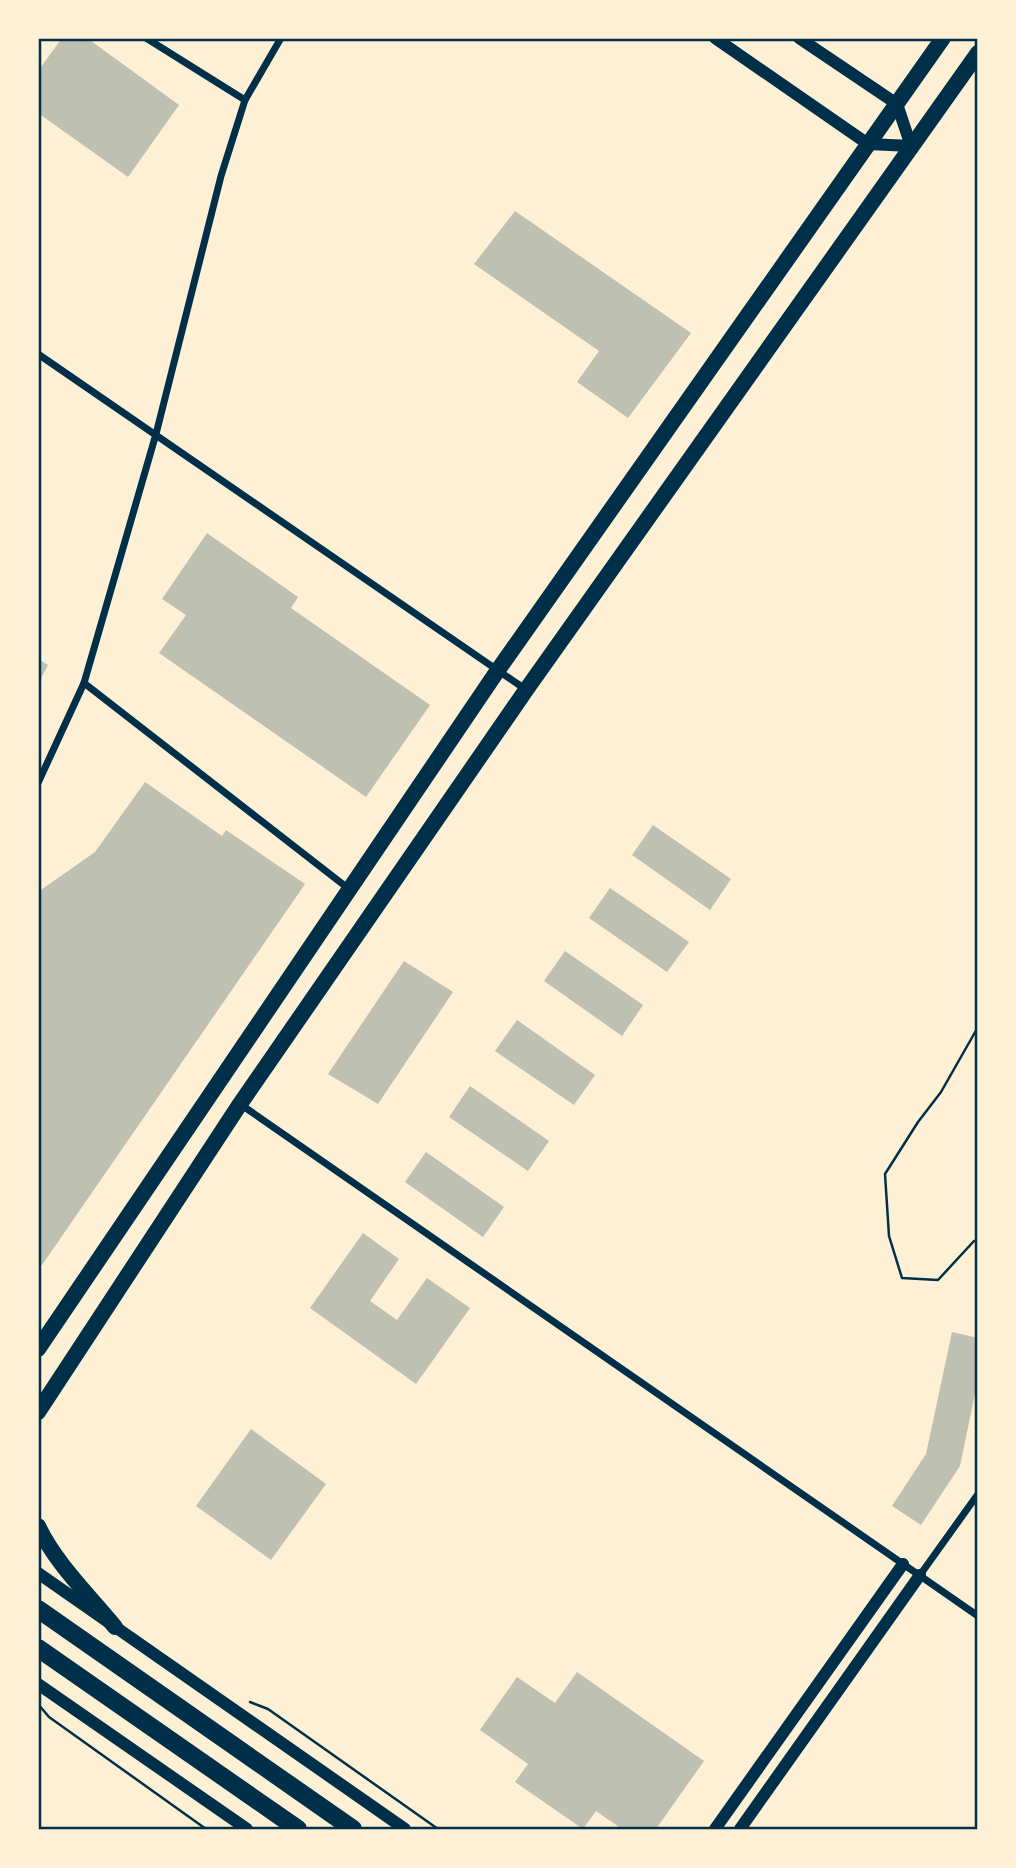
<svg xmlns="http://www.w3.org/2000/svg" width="1016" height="1868" viewBox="0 0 1016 1868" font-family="Barlow,sans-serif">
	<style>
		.building { fill: #bec0b2 }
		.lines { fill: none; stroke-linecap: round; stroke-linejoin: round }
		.path { stroke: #003049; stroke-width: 2.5 }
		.minor { stroke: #003049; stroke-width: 7 }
		.tertiary { stroke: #003049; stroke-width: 12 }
		.primary { stroke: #003049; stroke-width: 16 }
		.trunk { stroke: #003049; stroke-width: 18 }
		.neatline { fill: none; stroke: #003049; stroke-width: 2.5 }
	</style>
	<rect width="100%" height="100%" fill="#fdf0d5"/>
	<!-- building -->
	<g class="building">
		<path d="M62,38H87L179,105L128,177L38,113V71Z"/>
		<path d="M515,211L691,333L628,418L577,382L599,351L474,264Z"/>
		<path d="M207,533L298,597L291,608L430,705L366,797L159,653L186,615L162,599Z"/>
		<path d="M38,659L48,665L38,684Z"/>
		<path d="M145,782L222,836L226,830L305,884L42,1265H38V892L95,852Z"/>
		<path d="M653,825L731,879L710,910L632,855Z"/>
		<path d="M610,888L689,942L667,972L589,918Z"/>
		<path d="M565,951L643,1005L622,1036L544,981Z"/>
		<path d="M404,961L453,992L378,1104L328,1074Z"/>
		<path d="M517,1020L595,1075L574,1105L495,1051Z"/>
		<path d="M470,1086L549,1141L528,1171L449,1117Z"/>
		<path d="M426,1152L504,1207L483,1237L405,1182Z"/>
		<path d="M363,1233L399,1259L370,1301L397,1320L427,1278L470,1308L416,1384L310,1308Z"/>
		<path d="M952,1332L978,1338V1379L960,1466L921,1525L892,1506L926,1454Z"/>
		<path d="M251,1429L326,1484L271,1560L196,1506Z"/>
		<path d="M577,1672L704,1761L656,1829H622L596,1811L583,1829L515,1782L528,1764L480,1730L517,1677L555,1703Z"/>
	</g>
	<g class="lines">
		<!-- path -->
		<g class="path">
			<path d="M978,1027L941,1092L918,1122L885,1174L889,1236L902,1278L938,1280L974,1241H978"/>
			<path d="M250,1702L268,1709L438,1829"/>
			<path d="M38,1704L49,1717L206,1829"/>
		</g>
		<!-- minor -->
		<g class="minor">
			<path d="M146,38L245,100"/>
			<path d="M38,354L525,689"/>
			<path d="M84,683L349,889"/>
			<path d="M38,783L84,683L156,434L221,176L245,100L281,38"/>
			<path d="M240,1104L978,1616"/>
			<path d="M920,1575L978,1494"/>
		</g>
		<!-- tertiary -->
		<g class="tertiary">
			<path d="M715,38L868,144L911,146L897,104L799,38"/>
			<path d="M38,1573L405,1829"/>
			<path d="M38,1684L247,1829"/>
			<path d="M715,1829L903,1564"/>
			<path d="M740,1829L920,1575"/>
		</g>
		<!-- primary -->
		<g class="primary">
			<path d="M38,1349L498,670L943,38"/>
			<path d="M38,1412L240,1104L526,690L978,53"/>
			<path d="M38,1526C56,1564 89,1595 115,1627"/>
		</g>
		<!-- trunk -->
		<g class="trunk">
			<path d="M38,1609L353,1829"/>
			<path d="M38,1648L298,1829"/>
		</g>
	</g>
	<!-- border -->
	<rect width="1016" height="1868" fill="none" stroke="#fdf0d5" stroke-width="80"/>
	<rect x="40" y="40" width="936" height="1788" class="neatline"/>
</svg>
